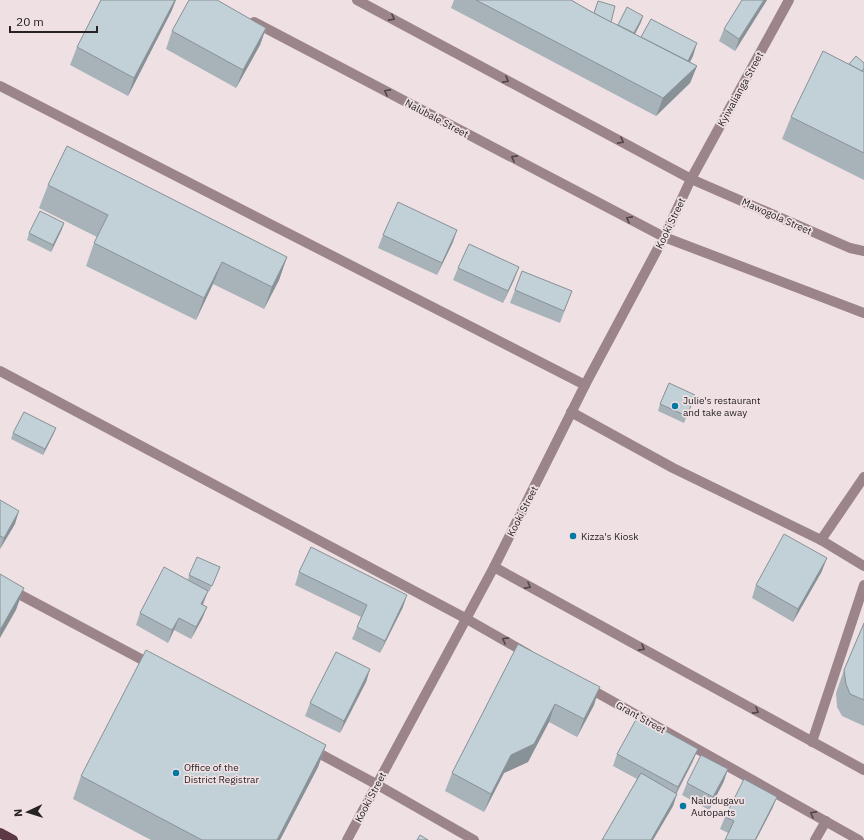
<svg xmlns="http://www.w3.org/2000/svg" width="864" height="840" viewBox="0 0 864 840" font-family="'IBM Plex Sans',sans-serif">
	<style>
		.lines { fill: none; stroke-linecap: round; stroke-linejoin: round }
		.lane { stroke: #9b858b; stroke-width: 10 }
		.street { stroke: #9b858b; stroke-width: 10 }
		.primary { stroke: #5c3944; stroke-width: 10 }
		.wall { fill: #a7b3b9 }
		.shaded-wall { fill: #889296 }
		.building { fill: #c2d0d7; stroke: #889296 }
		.oneway { stroke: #504547 }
		.poi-dot { fill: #0378a1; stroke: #efe0e4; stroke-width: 1.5 }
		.labels { text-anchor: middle; stroke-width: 3.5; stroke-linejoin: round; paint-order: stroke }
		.street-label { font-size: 10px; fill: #272223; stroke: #efe0e4 }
		.poi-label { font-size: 10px; fill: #272223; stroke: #efe0e4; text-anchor: start }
	</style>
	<rect width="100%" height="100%" fill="#efe0e4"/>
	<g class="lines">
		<!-- lane -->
		<g class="lane">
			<path d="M0,584L154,666"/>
			<path d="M311,749L376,784"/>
		</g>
		<!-- street -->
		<g class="street">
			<path d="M357,0L691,179L850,248L864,251"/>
			<path d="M254,22L664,237L864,313"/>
			<path d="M0,86L585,385"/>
			<path d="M0,371L465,618L528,654"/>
			<path d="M571,412L673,468L821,540L864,566"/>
			<path d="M821,540L864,477"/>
			<path d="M494,567L864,770"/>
			<path d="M587,687L859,840"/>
			<path d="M812,742L864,585"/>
			<path d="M376,784L474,840"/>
			<path d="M347,840L494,567L585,385L664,237L691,179L789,0"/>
			<path d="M815,840L826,821"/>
		</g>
		<!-- primary -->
		<path class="primary" d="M0,833L13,840"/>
	</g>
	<!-- wall -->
	<g class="wall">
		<path d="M454,0H571L594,13L598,1L611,22L618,25L643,16L641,22L635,34L641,37L693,56L690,62L697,66L690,83L656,116L451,8Z"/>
		<path d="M767,0L735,51L719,41L724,29Z"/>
		<path d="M172,10L128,96L70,65L77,47Z"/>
		<path d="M266,28L260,45L236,88L166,49L172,31Z"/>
		<path d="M864,63V180L782,139L791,117L849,64Z"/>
		<path d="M48,185L287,257L279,280L264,309L213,284L196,320L86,266L94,243L97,237L39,208Z"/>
		<path d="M64,223L62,229L51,252L27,240L29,233Z"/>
		<path d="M383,235L453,242L437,275L378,248Z"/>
		<path d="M458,268L514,280L503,303L453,280Z"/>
		<path d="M515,290L572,291L560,323L510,303Z"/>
		<path d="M695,395L684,423L658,411L660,404Z"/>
		<path d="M56,428L53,435L43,455L11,439L13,433Z"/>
		<path d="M0,500L15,524L0,549Z"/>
		<path d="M220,567L209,592L208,591L203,605L207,607L202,619L191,639L174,630L168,643L136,625L140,613L188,580L189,575Z"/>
		<path d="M822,571L793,622L752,598L756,585Z"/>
		<path d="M299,572L403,607L380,653L352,639L357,627L361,617L295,585Z"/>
		<path d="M864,623V726L842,716L837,707L836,693L844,670Z"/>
		<path d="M518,644L594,705L577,737L549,722L528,762L504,773L484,812L445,791L452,773Z"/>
		<path d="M370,669L366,682L340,733L305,716L310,703Z"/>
		<path d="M326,745L318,767L280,840H151L73,799L81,776Z"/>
		<path d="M617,754L693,761L677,793L673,806L653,840H602L637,779L613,766Z"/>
		<path d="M724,781L709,810L682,795L687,783Z"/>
		<path d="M777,797L772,809L728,833L720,829L725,817Z"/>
	</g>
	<!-- shaded-wall -->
	<g class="shaded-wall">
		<path d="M175,0H176L172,10L128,96L134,78Z"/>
		<path d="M764,0H767L735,51L739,39Z"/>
		<path d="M643,16L641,22L629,46L631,39Z"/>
		<path d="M266,28L260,45L236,88L243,70Z"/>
		<path d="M697,43L693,56L683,75L687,63Z"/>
		<path d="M697,66L690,83L656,116L663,98Z"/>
		<path d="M64,223L62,229L51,252L53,245Z"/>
		<path d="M457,230L453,242L437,275L442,263Z"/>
		<path d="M287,257L279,280L264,309L272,287Z"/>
		<path d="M222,262L213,284L196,320L204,298Z"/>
		<path d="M519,267L514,280L503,303L508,291Z"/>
		<path d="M56,428L53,435L43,455L45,449Z"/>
		<path d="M19,511L15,524L0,549L4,538Z"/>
		<path d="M827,558L822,571L793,622L798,609Z"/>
		<path d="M24,588L16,610L0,638V630Z"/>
		<path d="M208,591L203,603L197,616L201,604Z"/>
		<path d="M407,595L403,607L380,653L385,641Z"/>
		<path d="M207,607L202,619L191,639L196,627Z"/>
		<path d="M179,618L174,630L168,643L172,630Z"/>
		<path d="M370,669L366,682L340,733L344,721Z"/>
		<path d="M600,687L594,705L577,737L584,719Z"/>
		<path d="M555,704L549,722L528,762L504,773L484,812L491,794L511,755Z"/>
		<path d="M326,745L318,767L280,840H277Z"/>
		<path d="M698,749L693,761L673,799L678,787Z"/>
		<path d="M728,769L724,781L709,810L713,797Z"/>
		<path d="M677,794L673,806L653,840H651Z"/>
		<path d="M777,797L772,809L756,840H755Z"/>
	</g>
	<!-- building -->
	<g class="building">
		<path d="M101,0H175L134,78L77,47Z"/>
		<path d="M189,0H217L266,28L243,70L172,31Z"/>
		<path d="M476,0H571L590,11L697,66L663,98Z"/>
		<path d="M742,0H764L739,39L724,29Z"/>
		<path d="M598,1L615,6L611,22L594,13Z"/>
		<path d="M627,7L643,16L634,33L618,25Z"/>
		<path d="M651,19L697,43L688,61L641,37Z"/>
		<path d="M823,51L864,72V153L791,117Z"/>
		<path d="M856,56L864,63V68L862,71L849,64Z"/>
		<path d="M67,146L287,257L272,287L222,262L204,298L94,243L108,215L48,185Z"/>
		<path d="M398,202L457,230L442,263L383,235Z"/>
		<path d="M40,211L64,223L53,245L29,233Z"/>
		<path d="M469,244L519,267L508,291L458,268Z"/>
		<path d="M522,271L572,291L564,311L515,290Z"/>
		<path d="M669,383L695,395L687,416L660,404Z"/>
		<path d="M24,412L56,428L45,449L13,433Z"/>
		<path d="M0,500L19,511L4,538L0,536Z"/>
		<path d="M784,534L827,558L798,609L756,585Z"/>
		<path d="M311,547L407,595L385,641L357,627L367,605L299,572Z"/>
		<path d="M197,557L220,567L212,586L189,575Z"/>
		<path d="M164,567L208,591L201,604L207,607L196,627L179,618L172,630L140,613Z"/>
		<path d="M0,574L24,588L0,630Z"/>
		<path d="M864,623V700L850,694L846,684L844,670Z"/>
		<path d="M518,644L600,687L584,719L555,704L534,744L511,755L491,794L452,773Z"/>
		<path d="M146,650L326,745L277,840H202L81,776Z"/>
		<path d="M336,652L370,669L344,721L310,703Z"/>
		<path d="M638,716L698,749L678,787L617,754Z"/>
		<path d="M701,755L728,769L713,797L687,783Z"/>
		<path d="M641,773L677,794L651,840H602Z"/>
		<path d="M744,779L777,797L755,840H725L734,821L725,817Z"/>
		<path d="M420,835L428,840H417Z"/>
	</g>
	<!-- one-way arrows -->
	<defs><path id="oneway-chevron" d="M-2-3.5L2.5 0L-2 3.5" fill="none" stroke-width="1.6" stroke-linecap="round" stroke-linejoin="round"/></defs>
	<g class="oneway">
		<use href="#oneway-chevron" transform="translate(392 18) rotate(28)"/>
		<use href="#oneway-chevron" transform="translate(506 80) rotate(28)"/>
		<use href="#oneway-chevron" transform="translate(387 92) rotate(-152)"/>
		<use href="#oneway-chevron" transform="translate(621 141) rotate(28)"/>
		<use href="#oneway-chevron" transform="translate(514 158) rotate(-152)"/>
		<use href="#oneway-chevron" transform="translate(629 219) rotate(-152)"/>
		<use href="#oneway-chevron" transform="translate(528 586) rotate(29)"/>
		<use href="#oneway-chevron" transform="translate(505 640) rotate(-151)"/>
		<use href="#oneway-chevron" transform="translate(642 648) rotate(29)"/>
		<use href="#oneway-chevron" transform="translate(756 711) rotate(29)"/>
		<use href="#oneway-chevron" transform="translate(813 814) rotate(-151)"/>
	</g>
	<!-- markers -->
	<g class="poi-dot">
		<circle cx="675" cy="406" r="4"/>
		<circle cx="573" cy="536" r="4"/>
		<circle cx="176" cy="773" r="4"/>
		<circle cx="683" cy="806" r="4"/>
	</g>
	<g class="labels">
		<!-- street labels -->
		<g class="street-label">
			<text transform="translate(740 89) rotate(-61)" y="4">Kyiwalianga Street</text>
			<text transform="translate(437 118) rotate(28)" y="4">Nalubale Street</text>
			<text transform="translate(777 216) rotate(24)" y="4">Mawogola Street</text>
			<text transform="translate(670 223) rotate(-64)" y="4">Kooki Street</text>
			<text transform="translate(522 511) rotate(-63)" y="4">Kooki Street</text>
			<text transform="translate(641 717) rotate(29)" y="4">Grant Street</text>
			<text transform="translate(370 797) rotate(-62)" y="4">Kooki Street</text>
		</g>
		<!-- poi labels -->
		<g class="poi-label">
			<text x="683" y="404">Julie's restaurant<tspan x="683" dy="12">and take away</tspan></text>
			<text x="581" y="540">Kizza's Kiosk</text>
			<text x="184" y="771">Office of the<tspan x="184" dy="12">District Registrar</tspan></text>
			<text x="691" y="804">Naludugavu<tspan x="691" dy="12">Autoparts</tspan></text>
		</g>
	</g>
	<!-- north arrow -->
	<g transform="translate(28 812) rotate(266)" stroke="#efe0e4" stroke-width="3" paint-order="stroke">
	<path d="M0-3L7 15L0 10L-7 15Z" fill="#272223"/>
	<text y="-6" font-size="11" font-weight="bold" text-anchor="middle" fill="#272223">N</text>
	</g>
	<!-- scale -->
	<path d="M10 26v6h87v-6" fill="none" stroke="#272223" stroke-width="2"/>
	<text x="16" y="26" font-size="12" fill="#272223" stroke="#efe0e4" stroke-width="3" paint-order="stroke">20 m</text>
</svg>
